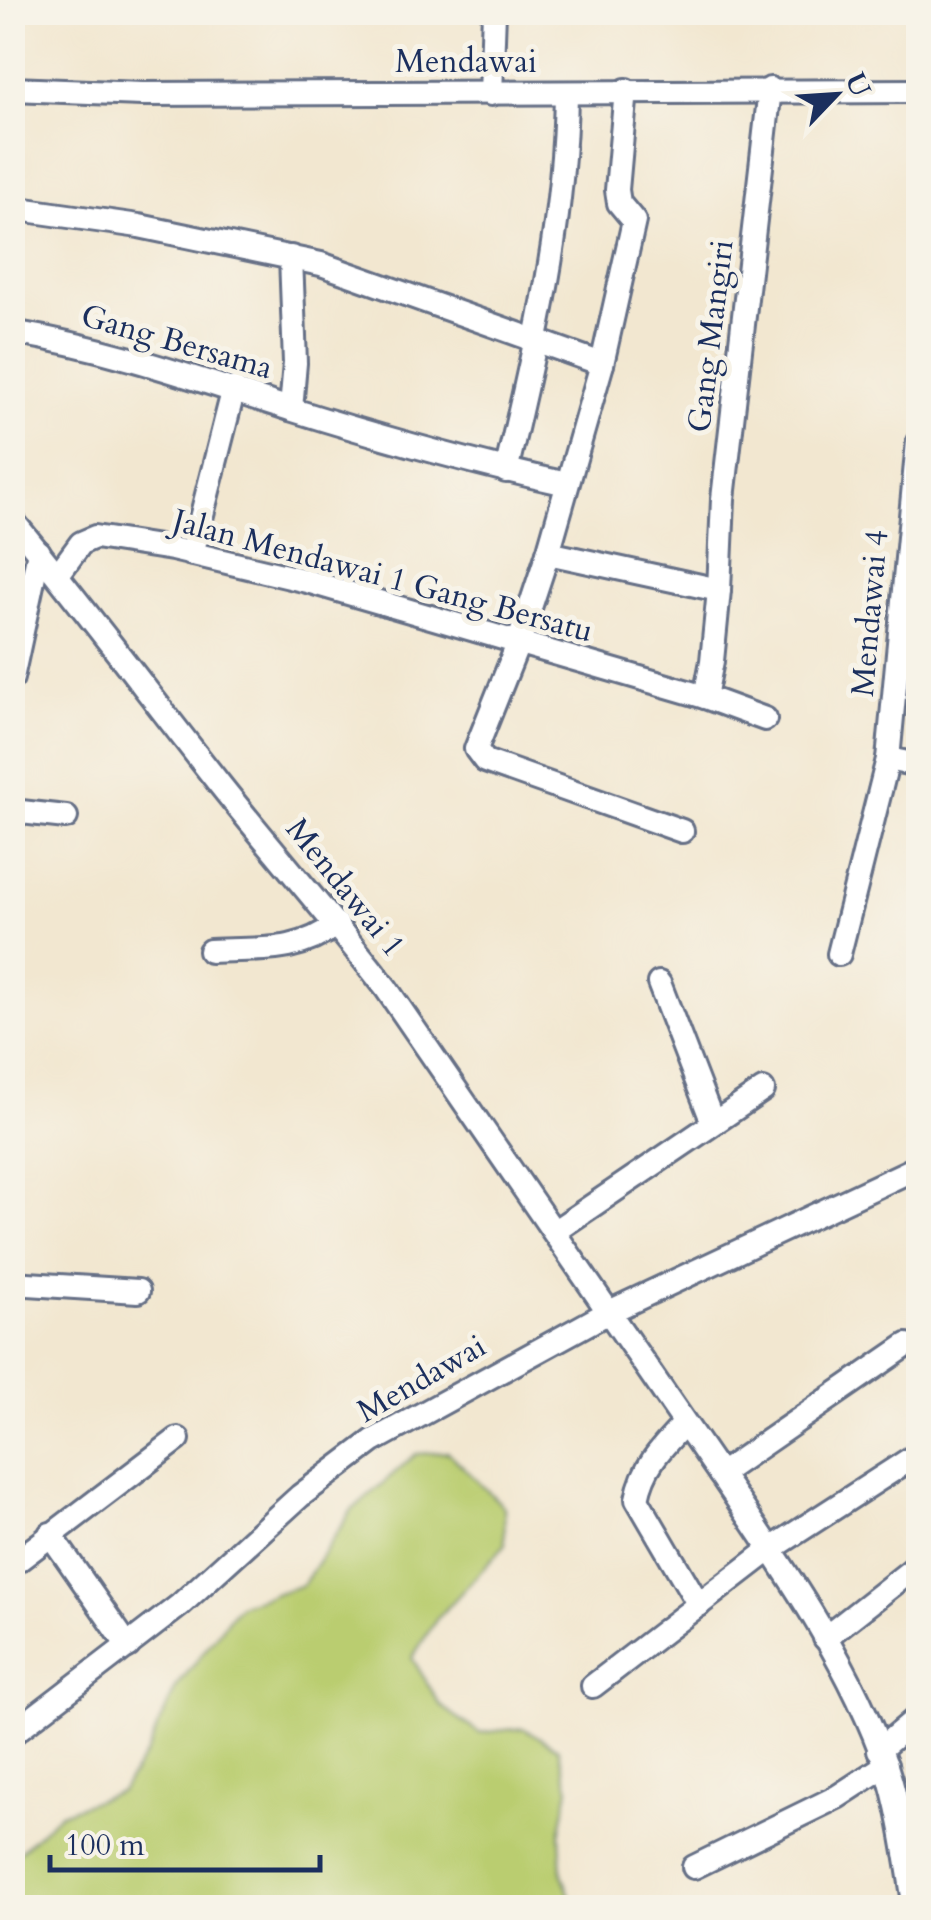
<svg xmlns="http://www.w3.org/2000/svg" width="931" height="1920" viewBox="0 0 931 1920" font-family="Cardo,serif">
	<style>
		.green { fill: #bacd70; stroke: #6a7e67; stroke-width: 2.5 }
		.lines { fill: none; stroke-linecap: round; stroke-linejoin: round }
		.minor-casing { stroke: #666f86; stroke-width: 28 }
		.minor { stroke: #fff; stroke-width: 22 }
		.labels { text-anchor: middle; stroke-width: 10; stroke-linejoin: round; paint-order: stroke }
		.street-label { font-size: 32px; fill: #1b2f5e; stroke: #f7f3e8 }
	</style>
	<rect width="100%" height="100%" fill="#f7f3e8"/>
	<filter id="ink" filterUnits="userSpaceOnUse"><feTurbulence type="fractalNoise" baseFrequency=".01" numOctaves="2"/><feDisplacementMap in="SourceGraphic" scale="20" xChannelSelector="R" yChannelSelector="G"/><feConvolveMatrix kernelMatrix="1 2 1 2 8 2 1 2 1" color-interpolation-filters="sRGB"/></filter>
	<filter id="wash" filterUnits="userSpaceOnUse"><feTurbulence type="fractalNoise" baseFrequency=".0048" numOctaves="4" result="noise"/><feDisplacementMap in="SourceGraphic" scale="40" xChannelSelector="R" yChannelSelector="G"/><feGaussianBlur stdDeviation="2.25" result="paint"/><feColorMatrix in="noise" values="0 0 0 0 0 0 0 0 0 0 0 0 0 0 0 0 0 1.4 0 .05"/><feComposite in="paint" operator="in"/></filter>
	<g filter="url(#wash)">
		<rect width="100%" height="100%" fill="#f2e7d0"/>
		<!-- green -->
		<path class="green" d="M448,1452L504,1507L505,1545L436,1620L412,1658L441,1706L479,1733L523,1728L558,1748L569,1788L560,1835L562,1874L574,1907H13V1858L60,1813L121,1791L146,1754L176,1688L239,1605L303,1585L351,1511L416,1454Z"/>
	</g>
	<g filter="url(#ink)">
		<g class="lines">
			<!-- minor casing -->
			<g class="minor-casing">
				<g id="minor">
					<path d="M12,89L142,94L918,91"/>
					<path d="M626,90L617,190L619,203L634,221L602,364L548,553L518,644L476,749L485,761L682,831"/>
					<path d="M491,94L494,12"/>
					<path d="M12,208L139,226L321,264L602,364"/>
					<path d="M291,257L295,363L291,409"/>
					<path d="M12,332C114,349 196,379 293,410C383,438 475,464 567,484"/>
					<path d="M918,442L888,759L918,765"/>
					<path d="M506,471C536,346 564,223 566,94"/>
					<path d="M12,520C84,607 151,697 221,786C275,854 333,919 386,988L720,1474L907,1345"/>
					<path d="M548,553L719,590"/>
					<path d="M192,554L234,388"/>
					<path d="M59,573L81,543L95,537L172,549L307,581L705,697L765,719"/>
					<path d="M12,678L39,552"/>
					<path d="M705,697L712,661L719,590L723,499L770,89"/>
					<path d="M12,811L66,817"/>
					<path d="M210,951C259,948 296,955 337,924"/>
					<path d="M839,954L888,759"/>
					<path d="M659,983L713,1123"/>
					<path d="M555,1231L763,1090"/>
					<path d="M12,1283L138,1291"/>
					<path d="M684,1424C662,1447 643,1466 637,1499L699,1605"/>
					<path d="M720,1474C781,1564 851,1663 886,1766C901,1811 907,1861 915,1908"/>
					<path d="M50,1534L128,1646"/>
					<path d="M12,1565L178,1439"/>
					<path d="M825,1638L918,1565"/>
					<path d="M593,1686L771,1549L918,1454"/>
					<path d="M12,1734L180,1605L300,1496L373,1441L607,1313L918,1167"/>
					<path d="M879,1750L918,1717"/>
					<path d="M694,1867L837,1797L886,1765"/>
				</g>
			</g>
			<!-- minor -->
			<use href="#minor" class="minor"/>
		</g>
	</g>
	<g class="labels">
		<!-- street labels -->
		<g class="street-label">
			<text x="466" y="72">Mendawai</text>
			<text transform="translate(710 336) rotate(-83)" y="11">Gang Mangiri</text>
			<text transform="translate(177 341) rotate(16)" y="11">Gang Bersama</text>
			<text transform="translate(383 575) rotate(15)" y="11">Jalan Mendawai 1 Gang Bersatu</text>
			<text transform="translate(869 613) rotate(-85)" y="11">Mendawai 4</text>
			<text transform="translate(346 887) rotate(51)" y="11">Mendawai 1</text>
			<text transform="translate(421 1378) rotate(-30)" y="11">Mendawai</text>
		</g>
	</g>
	<!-- margin -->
	<rect width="931" height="1920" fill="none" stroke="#f7f3e8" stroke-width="50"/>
	<!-- north arrow -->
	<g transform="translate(836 95) rotate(65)" stroke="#f7f3e8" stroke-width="8" paint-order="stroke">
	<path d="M0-8L18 38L0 25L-18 38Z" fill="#1b2f5e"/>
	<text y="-15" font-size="28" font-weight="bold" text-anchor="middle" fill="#1b2f5e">U</text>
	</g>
	<!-- scale -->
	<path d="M50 1855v15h270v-15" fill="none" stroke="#1b2f5e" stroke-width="5"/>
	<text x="65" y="1855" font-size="30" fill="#1b2f5e" stroke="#f7f3e8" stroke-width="8" paint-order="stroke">100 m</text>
</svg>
